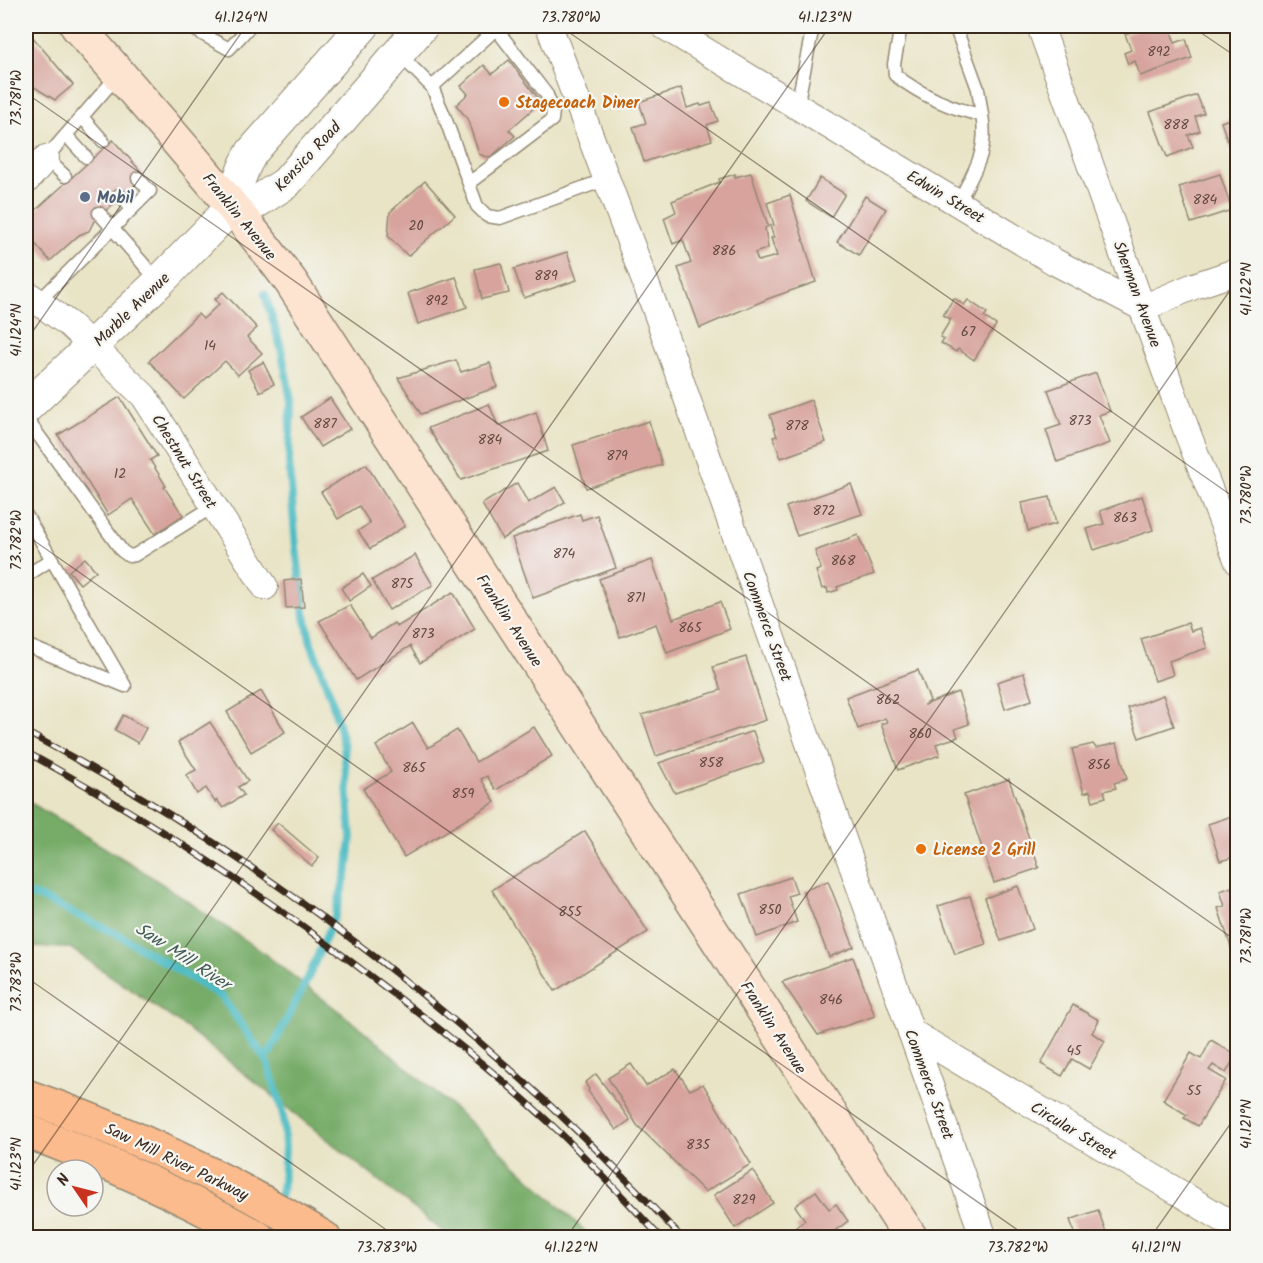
<svg xmlns="http://www.w3.org/2000/svg" width="1263" height="1263" viewBox="0 0 1263 1263" font-family="Kalam,sans-serif">
	<style>
		.forest { fill: #76ac68; stroke: #586b43; stroke-width: 1.5 }
		.lines { fill: none; stroke-linecap: round; stroke-linejoin: round }
		.stream { stroke: #4ebcc4; stroke-width: 8 }
		.building { fill: #d7a39c }
		.service-casing { stroke: #928772; stroke-width: 15 }
		.minor-casing { stroke: #928772; stroke-width: 28 }
		.tertiary-casing { stroke: #928772; stroke-width: 34 }
		.secondary-casing { stroke: #928772; stroke-width: 36 }
		.trunk-casing { stroke: #928772; stroke-width: 36 }
		.service { stroke: #fff; stroke-width: 12 }
		.minor { stroke: #fff; stroke-width: 26 }
		.tertiary { stroke: #fff; stroke-width: 32 }
		.secondary { stroke: #fde4d1; stroke-width: 33 }
		.trunk { stroke: #fbbb8c; stroke-width: 33 }
		.rail-casing { stroke: #3b2a1e; stroke-width: 7 }
		.rail { stroke: #f6f6f2; stroke-width: 4.5; stroke-dasharray: 14; stroke-linecap: butt }
		.ticks { fill: none; stroke: #3b2a1e; stroke-width: 1.5; stroke-opacity: 0.45 }
		.food-dot { fill: #e8710a; stroke: #f6f6f2; stroke-width: 2 }
		.service-dot { fill: #5c6f8a; stroke: #f6f6f2; stroke-width: 2 }
		.labels { text-anchor: middle; stroke-width: 4.5; stroke-linejoin: round; paint-order: stroke }
		.number-label { font-size: 14px; fill: #62483e }
		.food-label { font-size: 16px; font-weight: bold; fill: #c56008; stroke: #f6f6f2; text-anchor: start }
		.street-label { font-size: 16px; fill: #3b2a1e; stroke: #f6f6f2 }
		.service-label { font-size: 16px; font-weight: bold; fill: #4e5e75; stroke: #f6f6f2; text-anchor: start }
		.water-label { font-size: 18px; font-style: italic; fill: #425d58; stroke: #f6f6f2 }
		.neatline { fill: none; stroke: #3b2a1e; stroke-width: 2 }
		.ticks-label { font-size: 15px; text-anchor: middle; fill: #3b2a1e }
	</style>
	<rect width="100%" height="100%" fill="#f6f6f2"/>
	<filter id="ink" filterUnits="userSpaceOnUse"><feTurbulence type="fractalNoise" baseFrequency=".0167" numOctaves="2"/><feDisplacementMap in="SourceGraphic" scale="12" xChannelSelector="R" yChannelSelector="G"/><feConvolveMatrix kernelMatrix="1 2 1 2 8 2 1 2 1" color-interpolation-filters="sRGB"/></filter>
	<filter id="wash" filterUnits="userSpaceOnUse"><feTurbulence type="fractalNoise" baseFrequency=".008" numOctaves="4" result="noise"/><feDisplacementMap in="SourceGraphic" scale="24" xChannelSelector="R" yChannelSelector="G"/><feGaussianBlur stdDeviation="1.35" result="paint"/><feColorMatrix in="noise" values="0 0 0 0 0 0 0 0 0 0 0 0 0 0 0 0 0 1.4 0 .05"/><feComposite in="paint" operator="in"/></filter>
	<g filter="url(#wash)">
		<rect width="100%" height="100%" fill="#e9e4c6"/>
		<!-- forest -->
		<path class="forest" d="M26,800L138,868L257,948L358,1026L472,1124L591,1237H450L188,1029L70,948L26,947Z"/>
		<g class="lines">
			<!-- stream -->
			<g class="stream">
				<path d="M265,294L281,348L291,401L289,462L296,548L304,612L311,643L331,697L344,746L351,838L348,866L335,916L307,980L266,1060"/>
				<path d="M26,894L39,897L121,936L222,997L266,1060L275,1086L283,1115L285,1147L283,1182L279,1204"/>
			</g>
		</g>
		<g id="blocks">
			<!-- building -->
			<g class="building">
				<path d="M1149,26H1169L1175,43L1186,39L1192,58L1140,76L1135,61L1128,64L1124,53L1131,50L1125,34Z"/>
				<path d="M31,35L73,85L55,100L26,82V39Z"/>
				<path d="M509,60L541,102L509,130L515,136L492,156L486,157L479,154L467,118L456,105L468,94L461,86L484,65L492,74Z"/>
				<path d="M681,88L687,108L700,104L701,106L711,103L718,121L707,125L712,140L644,162L633,127L646,123L639,102Z"/>
				<path d="M1197,95L1204,113L1195,117L1200,131L1188,135L1193,147L1167,157L1150,112Z"/>
				<path d="M1238,116V145L1230,148L1221,122Z"/>
				<path d="M113,140L145,176L94,221L89,231L79,235L50,261L26,233V219Z"/>
				<path d="M751,173L768,226L765,228L768,248L755,253L758,261L777,256L771,238H774L770,226L774,225L767,203L790,195L816,282L770,298L700,328L678,268L691,263L683,240L673,244L664,218L676,212L672,201L720,182L719,179L735,174V177Z"/>
				<path d="M1220,174L1232,210L1191,223L1179,187Z"/>
				<path d="M820,178L845,194L831,217L806,201Z"/>
				<path d="M425,181L455,215L408,256L388,236L390,212Z"/>
				<path d="M865,196L886,209L859,255L837,242Z"/>
				<path d="M567,252L577,280L524,298L514,269Z"/>
				<path d="M501,263L509,293L482,299L475,269Z"/>
				<path d="M456,277L467,307L418,324L408,293Z"/>
				<path d="M223,292L257,328L247,337L262,353L238,375L225,361L184,399L149,361L198,314L203,319L219,304L215,299Z"/>
				<path d="M954,298L964,305L968,300L987,313L984,317L996,325L974,360L958,349L956,352L941,343L944,339L940,337L951,319L943,315Z"/>
				<path d="M1238,336V354L1234,355L1231,346L1237,344L1234,338Z"/>
				<path d="M456,360L461,372L490,363L497,387L421,414L398,378Z"/>
				<path d="M263,362L274,384L260,392L248,370Z"/>
				<path d="M1096,373L1110,411L1099,415L1110,443L1057,462L1046,430L1061,425L1048,390Z"/>
				<path d="M120,397L157,456L150,460L166,486L164,487L183,515L155,534L132,499L108,515L58,435Z"/>
				<path d="M330,398L350,429L320,447L301,417Z"/>
				<path d="M811,400L826,442L781,458L773,437L777,436L770,415Z"/>
				<path d="M489,404L498,426L536,412L548,451L461,480L428,428Z"/>
				<path d="M649,421L662,465L586,488L573,445Z"/>
				<path d="M366,464L405,526L370,549L358,531L370,523L359,506L338,519L321,492Z"/>
				<path d="M517,483L528,503L556,487L565,502L502,539L482,504Z"/>
				<path d="M851,484L862,514L797,536L786,507Z"/>
				<path d="M1142,496L1153,530L1094,550L1087,529L1104,524L1100,511Z"/>
				<path d="M1050,497L1056,524L1028,531L1022,503Z"/>
				<path d="M580,514L582,520L597,515L616,568L533,598L512,538Z"/>
				<path d="M858,535L874,574L837,587L838,590L828,593L827,588L822,589L816,571L821,569L815,551Z"/>
				<path d="M415,555L433,585L389,610L372,580Z"/>
				<path d="M85,558L96,571L80,584L69,571Z"/>
				<path d="M652,560L673,619L720,602L730,629L667,653L656,624L620,637L599,579Z"/>
				<path d="M363,574L371,586L349,601L341,588Z"/>
				<path d="M301,579L304,607L286,608L284,581Z"/>
				<path d="M453,592L475,629L420,663L410,646L356,680L319,621L350,605L371,638L394,623L397,627Z"/>
				<path d="M1188,623L1191,631L1200,628L1207,648L1169,661L1173,675L1155,681L1141,639Z"/>
				<path d="M746,657L766,720L656,756L642,715L721,690L713,667Z"/>
				<path d="M918,670L930,701L924,705L958,692L969,724L955,729L958,737L936,744L940,755L898,770L881,724L887,722L885,718L858,729L846,697Z"/>
				<path d="M1024,673L1032,700L1005,709L997,682Z"/>
				<path d="M261,691L285,732L251,752L227,712Z"/>
				<path d="M1163,695L1174,726L1139,738L1128,708Z"/>
				<path d="M123,715L146,728L138,743L115,730Z"/>
				<path d="M210,722L248,781L238,787L244,795L223,808L217,800L215,802L206,788L197,794L186,775L196,770L178,742Z"/>
				<path d="M413,723L428,748L457,730L476,762L534,727L552,756L496,790L487,776L481,779L495,802L404,857L363,789L391,772L376,746Z"/>
				<path d="M753,731L764,762L675,793L659,763Z"/>
				<path d="M1117,743L1127,779L1114,783L1116,788L1104,791L1106,797L1093,801L1090,791L1084,793L1072,749L1093,744L1096,748Z"/>
				<path d="M1009,779L1039,868L994,883L964,795Z"/>
				<path d="M1238,814V856L1220,861L1208,824Z"/>
				<path d="M278,823L319,858L312,866L271,830Z"/>
				<path d="M585,831L648,932L555,991L492,890Z"/>
				<path d="M791,877L797,893L788,896L797,922L757,937L741,894Z"/>
				<path d="M828,881L854,947L829,957L803,891Z"/>
				<path d="M1238,885V951L1233,953L1218,908L1225,906L1220,891Z"/>
				<path d="M1018,886L1033,929L1001,941L985,898Z"/>
				<path d="M970,896L986,944L955,954L938,906Z"/>
				<path d="M853,957L875,1016L818,1035L782,982Z"/>
				<path d="M1073,1005L1099,1020L1092,1033L1105,1041L1089,1069L1072,1059L1062,1076L1041,1064Z"/>
				<path d="M1211,1040L1236,1055L1226,1073L1213,1065L1209,1070L1226,1080L1198,1126L1184,1118L1187,1115L1163,1100L1191,1053L1201,1059Z"/>
				<path d="M631,1064L646,1086L675,1069L690,1090L703,1084L751,1164L705,1192L637,1125L608,1078Z"/>
				<path d="M596,1074L630,1120L616,1130L588,1091L589,1089L585,1083Z"/>
				<path d="M753,1170L773,1203L735,1228L714,1195Z"/>
				<path d="M816,1191L829,1209L836,1204L848,1221L825,1238H803L796,1227L805,1220L795,1206Z"/>
				<path d="M1098,1210L1108,1238H1077L1070,1220Z"/>
			</g>
		</g>
	</g>
	<g filter="url(#ink)">
		<use href="#blocks" fill-opacity="0" stroke="#928772" stroke-width="1.5"/>
		<g class="lines">
			<!-- service casing -->
			<g class="service-casing">
				<g id="service">
					<path d="M192,26L197,31L229,49L250,26"/>
					<path d="M901,26L894,64L895,75C920,94 951,109 982,115C989,152 974,171 958,203"/>
					<path d="M955,26L978,89L982,115"/>
					<path d="M398,53L432,87L444,115L477,206L487,216L500,218L607,179"/>
					<path d="M432,87L497,28"/>
					<path d="M797,106L813,26"/>
					<path d="M82,117L103,141"/>
					<path d="M66,135L86,157"/>
					<path d="M65,176L46,158L119,74"/>
					<path d="M469,183L552,120L553,111L547,95L494,26"/>
					<path d="M119,195L132,208"/>
					<path d="M99,213L158,281"/>
					<path d="M38,302L150,191L138,178"/>
					<path d="M26,418L122,551L129,556L135,555L214,506"/>
					<path d="M26,515L125,686L26,645"/>
					<path d="M26,576L52,559"/>
				</g>
			</g>
			<!-- minor casing -->
			<g class="minor-casing">
				<g id="minor">
					<path d="M549,26L655,308L984,1238"/>
					<path d="M664,26L1055,262L1143,308L1194,286L1238,271"/>
					<path d="M1040,26L1189,437L1238,562"/>
					<path d="M26,181L46,158"/>
					<path d="M26,293L70,325L144,396L265,587"/>
					<path d="M911,1032L1238,1228"/>
				</g>
			</g>
			<!-- tertiary casing -->
			<g class="tertiary-casing">
				<g id="tertiary">
					<path d="M233,206L255,203L286,183L422,26"/>
					<path d="M233,206C236,186 241,170 252,152L363,26"/>
					<path d="M26,408L159,282L233,206"/>
				</g>
			</g>
			<!-- secondary casing -->
			<g class="secondary-casing">
				<path id="secondary" d="M77,26C150,109 224,192 291,282L911,1238"/>
			</g>
			<!-- trunk casing -->
			<g class="trunk-casing">
				<g id="trunk">
					<path d="M26,1096C129,1132 231,1180 324,1238"/>
					<path d="M26,1131C106,1160 183,1196 258,1238"/>
				</g>
			</g>
			<!-- service -->
			<use href="#service" class="service"/>
			<!-- minor -->
			<use href="#minor" class="minor"/>
			<!-- tertiary -->
			<use href="#tertiary" class="tertiary"/>
			<!-- secondary -->
			<use href="#secondary" class="secondary"/>
			<!-- trunk -->
			<use href="#trunk" class="trunk"/>
			<!-- rail casing -->
			<g class="rail-casing">
				<g id="rail">
					<path d="M26,732C271,862 494,1034 682,1238"/>
					<path d="M26,752C151,820 269,898 382,985C442,1030 499,1075 554,1127C591,1162 626,1200 661,1238"/>
				</g>
			</g>
			<!-- rail -->
			<use href="#rail" class="rail"/>
		</g>
	</g>
	<!-- ticks -->
	<path class="ticks" d="M560,26L1238,500M1191,26L1238,58M26,93L1238,942M26,341L246,26M26,535L1029,1238M26,977L398,1238M26,1175L830,26M566,1238L1238,279M1150,1238L1238,1113"/>
	<!-- markers -->
	<g class="food-dot">
		<circle cx="504" cy="102" r="6"/>
		<circle cx="921" cy="849" r="6"/>
	</g>
	<circle class="service-dot" cx="85" cy="197" r="6"/>
	<g class="labels">
		<!-- number labels -->
		<g class="number-label">
			<text x="1159" y="56">892</text>
			<text x="1176" y="129">888</text>
			<text x="1205" y="204">884</text>
			<text x="416" y="230">20</text>
			<text x="724" y="255">886</text>
			<text x="546" y="280">889</text>
			<text x="437" y="305">892</text>
			<text x="968" y="336">67</text>
			<text x="210" y="350">14</text>
			<text x="1080" y="425">873</text>
			<text x="325" y="428">887</text>
			<text x="797" y="430">878</text>
			<text x="490" y="444">884</text>
			<text x="617" y="460">879</text>
			<text x="120" y="478">12</text>
			<text x="824" y="515">872</text>
			<text x="1125" y="522">863</text>
			<text x="564" y="558">874</text>
			<text x="843" y="565">868</text>
			<text x="402" y="588">875</text>
			<text x="636" y="602">871</text>
			<text x="690" y="632">865</text>
			<text x="423" y="638">873</text>
			<text x="888" y="704">862</text>
			<text x="920" y="738">860</text>
			<text x="711" y="767">858</text>
			<text x="1099" y="769">856</text>
			<text x="414" y="772">865</text>
			<text x="463" y="798">859</text>
			<text x="770" y="914">850</text>
			<text x="570" y="916">855</text>
			<text x="831" y="1004">846</text>
			<text x="1074" y="1055">45</text>
			<text x="1194" y="1095">55</text>
			<text x="698" y="1149">835</text>
			<text x="744" y="1204">829</text>
		</g>
		<!-- food labels -->
		<g class="food-label">
			<text x="516" y="108">Stagecoach Diner</text>
			<text x="933" y="855">License 2 Grill</text>
		</g>
		<!-- street labels -->
		<g class="street-label">
			<text transform="translate(307 156) rotate(-47)" y="6">Kensico Road</text>
			<text transform="translate(946 196) rotate(31)" y="6">Edwin Street</text>
			<text transform="translate(240 216) rotate(51)" y="6">Franklin Avenue</text>
			<text transform="translate(1138 294) rotate(70)" y="6">Sherman Avenue</text>
			<text transform="translate(131 309) rotate(-44)" y="6">Marble Avenue</text>
			<text transform="translate(185 461) rotate(58)" y="6">Chestnut Street</text>
			<text transform="translate(510 620) rotate(57)" y="6">Franklin Avenue</text>
			<text transform="translate(768 626) rotate(70)" y="6">Commerce Street</text>
			<text transform="translate(774 1027) rotate(57)" y="6">Franklin Avenue</text>
			<text transform="translate(930 1084) rotate(70)" y="6">Commerce Street</text>
			<text transform="translate(1074 1130) rotate(31)" y="6">Circular Street</text>
			<text transform="translate(177 1161) rotate(26)" y="6">Saw Mill River Parkway</text>
		</g>
		<!-- service labels -->
		<g class="service-label">
			<text x="97" y="203">Mobil</text>
		</g>
		<!-- water labels -->
		<g class="water-label">
			<text transform="translate(183 956) rotate(33)" y="6">Saw Mill River</text>
		</g>
	</g>
	<!-- margin -->
	<rect width="1263" height="1263" fill="none" stroke="#f6f6f2" stroke-width="66"/>
	<!-- north arrow -->
	<g transform="translate(75 1188) rotate(305)"><circle r="28" fill="#f6f6f2" stroke="#aba49d" stroke-width="1.5"/>
	<path d="M0-4.5L10 22L0 15L-10 22Z" fill="#c8321e"/>
	<text y="-9" font-size="16" font-weight="bold" text-anchor="middle" fill="#3b2a1e">N</text>
	</g>
	<rect x="33" y="33" width="1197" height="1197" class="neatline"/>
	<g class="ticks-label">
		<text x="241" y="22">41.124°N</text>
		<text x="571" y="22">73.780°W</text>
		<text x="825" y="22">41.123°N</text>
		<text transform="translate(16 98) rotate(-90)" y="5">73.781°W</text>
		<text transform="translate(1246 289) rotate(-90)" y="5">41.122°N</text>
		<text transform="translate(16 330) rotate(-90)" y="5">41.124°N</text>
		<text transform="translate(1246 495) rotate(-90)" y="5">73.780°W</text>
		<text transform="translate(16 540) rotate(-90)" y="5">73.782°W</text>
		<text transform="translate(1246 936) rotate(-90)" y="5">73.781°W</text>
		<text transform="translate(16 982) rotate(-90)" y="5">73.783°W</text>
		<text transform="translate(1246 1124) rotate(-90)" y="5">41.121°N</text>
		<text transform="translate(16 1164) rotate(-90)" y="5">41.123°N</text>
		<text x="387" y="1252">73.783°W</text>
		<text x="571" y="1252">41.122°N</text>
		<text x="1018" y="1252">73.782°W</text>
		<text x="1156" y="1252">41.121°N</text>
	</g>
</svg>
